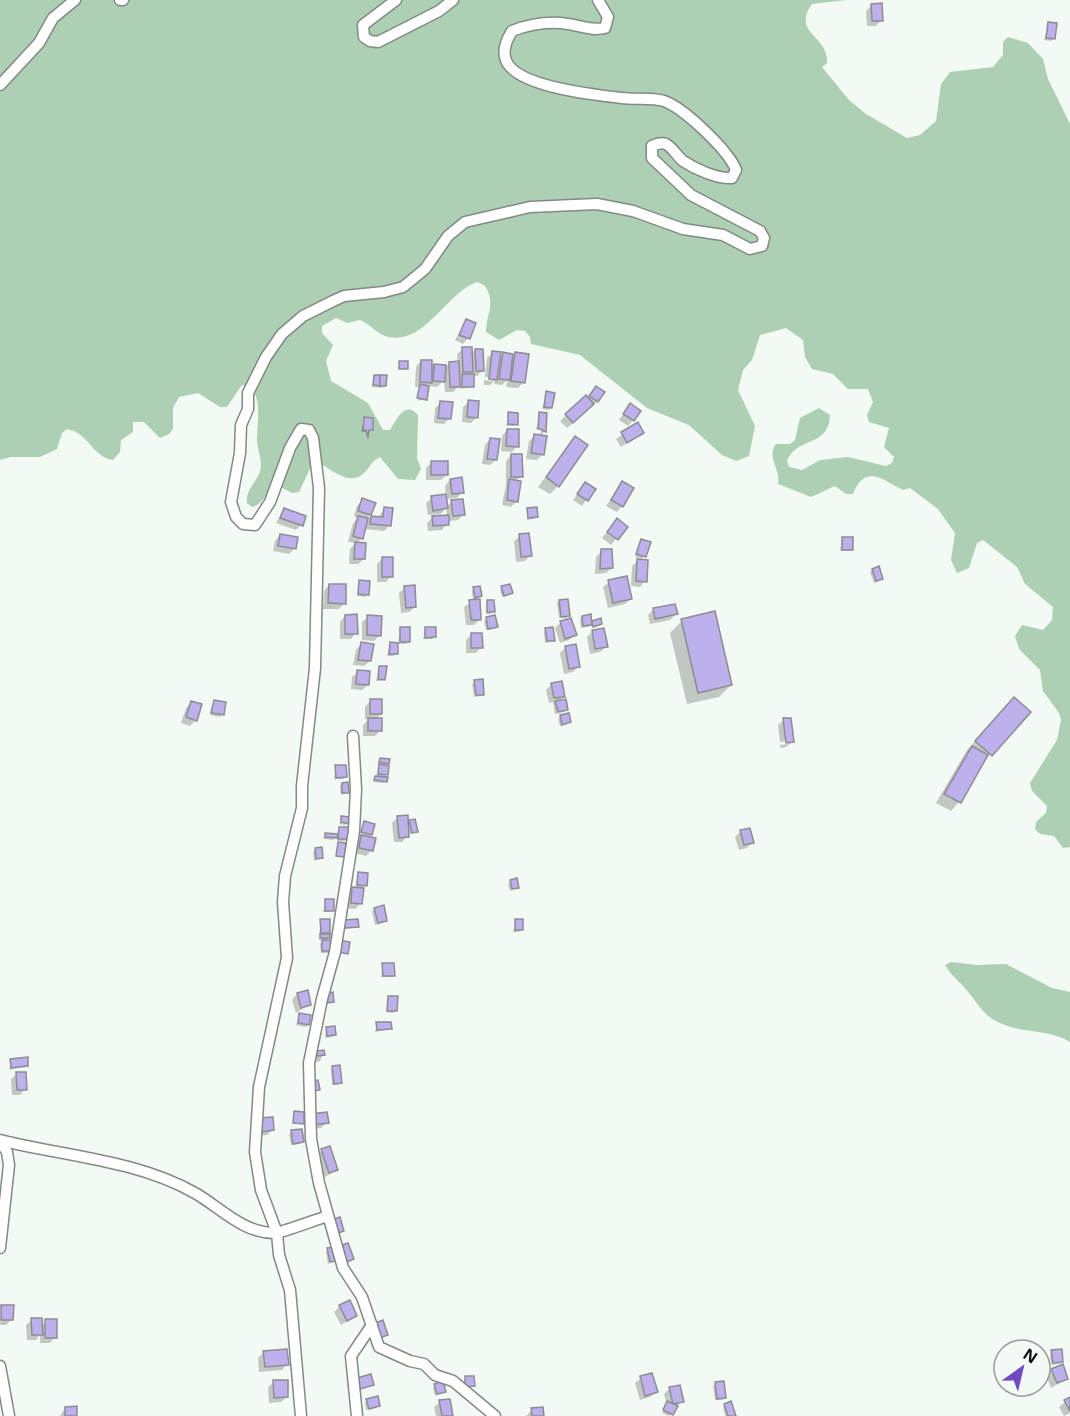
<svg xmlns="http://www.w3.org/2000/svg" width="1070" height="1416" viewBox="0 0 1070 1416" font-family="'Open Sans',sans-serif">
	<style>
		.green { fill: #adcfb4 }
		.shadow { fill: #0003 }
		.building { fill: #bdb0eb; stroke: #8d8c95; stroke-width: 1.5 }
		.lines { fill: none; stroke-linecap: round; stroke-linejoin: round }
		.minor-casing { stroke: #828a83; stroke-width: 13 }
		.minor { stroke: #fff; stroke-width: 10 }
	</style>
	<rect width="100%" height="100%" fill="#f2faf3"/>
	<!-- green -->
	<g class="green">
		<path d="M0,0H847L812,4C791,34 829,35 827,63L822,67L849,100L866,114L907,138L920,135L936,121L941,84L950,72L993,67L1003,55V42L1008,37L1028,43L1043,59L1048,79L1070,124V847L1063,848L1054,836L1040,834L1035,829L1036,822L1046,813L1047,806L1032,791L1030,783L1057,740L1061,720L1059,713L1043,691L1040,670L1019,649L1015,636L1022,625L1043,630L1052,620L1053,607L1025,584L1017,567L983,540L977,543L969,568L957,573L951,560L955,533L938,509L910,488L903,490C883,480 865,463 853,494H846L835,486L811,497L778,484C781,469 766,457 776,444H790L795,440L800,418L819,408L830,415C829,448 797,436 787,461L789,467L802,470L820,460L848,457L886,466L892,463L894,457L884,447L889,428L869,422L867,415L873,402L868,389H848L833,374L812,369L805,357L803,340L786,328L760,335L752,360L743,370L738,390L755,426L749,456L736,461L722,455L689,425L647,408L580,355L531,344L530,337L525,331L517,330L499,340L486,332C486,314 497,302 484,285L477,282C447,292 425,345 388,337C377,334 370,324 360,320L347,323L336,318L322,326V333L333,345L326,361L331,381L368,403L383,430H390C397,419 405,400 418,415L417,458L421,469L415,480L398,479L380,457C371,461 370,468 363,474C350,486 331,470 320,463L312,464L299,492L292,493L279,486C266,489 265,504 252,507L247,503C245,487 261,480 261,465C261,458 258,450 257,442C256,425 266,389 242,385L227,407H220L198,393L179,397L173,408V429L169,434L160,438L144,422H133V432L121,440L120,452L113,460C92,457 89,433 67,429L62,433L57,449L40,457H11L0,460Z"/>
		<path d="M951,962L977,965L1006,964L1052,988L1070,992V1042C1052,1031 1031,1033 1011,1027C987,1020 983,1011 969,993C961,982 952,977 945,965Z"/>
	</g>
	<!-- shadow -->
	<g class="shadow">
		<path d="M872,5L881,20L876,26H867L866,11Z"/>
		<path d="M1049,24L1053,39L1051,41L1044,40Z"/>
		<path d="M466,321L468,338L463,344L455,340Z"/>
		<path d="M463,349L471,354L475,350L482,371L477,376H472V387L460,389V385L453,392H445L444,380L437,387L428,386L425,399L418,401L421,387H415L416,367L421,361L430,369L435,365L444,369L450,363H458L457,354Z"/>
		<path d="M493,353L498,359L503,354L511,359L516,354L524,382L518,388L506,387L507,380L502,385L494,384L495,380L490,385H484V380L493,381V378L485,377L487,358Z"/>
		<path d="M374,376L385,385L382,388L372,387Z"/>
		<path d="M594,390L603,392L595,404L567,428L560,421L586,397L588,400Z"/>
		<path d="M547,393L551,408L549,410L542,409Z"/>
		<path d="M469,402L477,417L471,423L462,422L463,407Z"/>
		<path d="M441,403L450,418L444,424L434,423L435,408Z"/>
		<path d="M630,405L633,420L628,426L619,420Z"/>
		<path d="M509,414L516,424L514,426H506Z"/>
		<path d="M540,414H546L544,432L540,436L541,430H536Z"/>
		<path d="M364,419L371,429L369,432H361Z"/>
		<path d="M638,424L642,432L621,447L616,439Z"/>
		<path d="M507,430L517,446L512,452L501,451L502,436Z"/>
		<path d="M535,436L542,455L537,460L526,459L529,441Z"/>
		<path d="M575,438L558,486L550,494L538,487Z"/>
		<path d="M490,439L496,460L490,465L482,464L485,445Z"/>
		<path d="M511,455L521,476L516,481L517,501L511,507L502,505L506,484V461Z"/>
		<path d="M432,462L446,475L441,480H426V468Z"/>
		<path d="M450,480L462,492L457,498L445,499L446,507L452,502L464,514L458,520L448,521L442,530L428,531L427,523L433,517L447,516L446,508L441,514L428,515L426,503L432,498L446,496L445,486Z"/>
		<path d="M622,483V506L617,512L606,506Z"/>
		<path d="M585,484L594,489L582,506L573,500Z"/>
		<path d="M363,500L370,515L368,517L378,518L384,509L389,526L384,531L364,529L362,538L356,544L364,559L358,564H349L350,549L355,543L348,542L353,523L358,518L354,516L357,506Z"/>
		<path d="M284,509L301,525L296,530L276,523Z"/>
		<path d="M528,510L537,517L534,519L527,520Z"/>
		<path d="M612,526L626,527L611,545L602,538Z"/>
		<path d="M280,535L295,548L289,554L273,551L275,541Z"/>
		<path d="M520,536L530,556L525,561L516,562L514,541Z"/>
		<path d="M842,538L852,549L850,551H840Z"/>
		<path d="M642,541L649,543L642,559L635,557Z"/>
		<path d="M602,551L612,568L606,573L595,574L596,557Z"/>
		<path d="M382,559L391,576L386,582H377V564Z"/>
		<path d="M637,561L645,581L640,587L631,586L632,566Z"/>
		<path d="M872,570L882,578L879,581L874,583L870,572Z"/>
		<path d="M360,582L368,595L365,597L357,596Z"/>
		<path d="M609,582L631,599L625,604L608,608L603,587Z"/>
		<path d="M329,585L344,604L339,609H323L324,591Z"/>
		<path d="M405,587L415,607L409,612L401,613L399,593Z"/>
		<path d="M502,587L511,593L502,597L500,590Z"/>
		<path d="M474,589L480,596L475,601L480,619L474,625H466L464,607L473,601L472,591Z"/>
		<path d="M488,601L493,611L491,614H486Z"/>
		<path d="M560,601L568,615L566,618H559L557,603Z"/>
		<path d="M674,605L676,614L670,620L650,624L648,615L653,610Z"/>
		<path d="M345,616L356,633L351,639H340V622Z"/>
		<path d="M368,617L380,635L374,641L362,640V622Z"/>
		<path d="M582,617L590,623L600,620L601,624L581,628L580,619Z"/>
		<path d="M486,619L496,626L494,629L486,630L484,621Z"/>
		<path d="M682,621L731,685L719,697L687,704L670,633Z"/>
		<path d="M561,622L575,635L569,640L560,643L555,628Z"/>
		<path d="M400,629L409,641L406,644H398Z"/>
		<path d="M425,629L435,637L432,639H423Z"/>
		<path d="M546,630L553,640L551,642L545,643L544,632Z"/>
		<path d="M592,632L606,647L600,652L590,654L587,637Z"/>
		<path d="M471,635L481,647L476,653H466V640Z"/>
		<path d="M361,644L370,661L364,666L353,665L356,650Z"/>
		<path d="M390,644L396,654L394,656H387Z"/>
		<path d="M565,648L579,666L573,672L564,674L560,653Z"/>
		<path d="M380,667L384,679L381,681H376Z"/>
		<path d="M358,672L368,685L362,690L351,689L352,677Z"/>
		<path d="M475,682L483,694L481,696L474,697L472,684Z"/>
		<path d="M552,684L564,696L558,702L566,710L564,712L555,714L553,702L549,703L546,690Z"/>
		<path d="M370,701L381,714L375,720L381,730L375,736H363V725L369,719H365V707Z"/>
		<path d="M192,702L196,720L190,726L181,723L186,708Z"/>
		<path d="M214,702L222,715L220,717L210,715Z"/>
		<path d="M1005,708L1029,712L981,764L959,802L951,811L936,803L967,750Z"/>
		<path d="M560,716L570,722L560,726L558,719Z"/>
		<path d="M784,720L792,742L786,747L780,748V745L788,744V741L780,742L778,725Z"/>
		<path d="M380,759L388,763L384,767L386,774L383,778L386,781L383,783L373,782L381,765L378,764Z"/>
		<path d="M336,767L345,776L343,779H334Z"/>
		<path d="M342,784L347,792L341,795L340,786Z"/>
		<path d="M398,817L407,825L410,821L416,832L408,835L402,842H394L392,823Z"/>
		<path d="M342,818L348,823L345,825L339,824Z"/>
		<path d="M364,823L371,834L367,838L372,850L366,856L354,853L356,842L363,835L360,834Z"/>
		<path d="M339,828L348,838L346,841H337V836L333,840L323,839L325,834L337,835Z"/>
		<path d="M741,831L753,842L747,848L739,850L735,837Z"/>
		<path d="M316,850L322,857L314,861L313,852Z"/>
		<path d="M358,873L365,885L362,887L361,903L355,909L346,908L347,895L355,889Z"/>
		<path d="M510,882L518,887L510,891L508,884Z"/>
		<path d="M326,900L333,910L330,912H323Z"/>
		<path d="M375,909L386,920L383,923L375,925L372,911Z"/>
		<path d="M321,921L329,932L325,936L329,937L324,942L330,951L328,953H321L320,944L325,940H319L322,934L319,935Z"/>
		<path d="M516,921L521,930L519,932H513Z"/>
		<path d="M343,924L357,927L343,929Z"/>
		<path d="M383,965L393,975L391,977H381Z"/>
		<path d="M297,994L309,1004L296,1013L292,1000Z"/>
		<path d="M389,997L396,1010L393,1013L386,1012Z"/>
		<path d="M299,1015L308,1024L306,1027L296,1025Z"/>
		<path d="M377,1024L390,1029L375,1032Z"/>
		<path d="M326,1029L334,1035L332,1037L325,1038Z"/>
		<path d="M317,1052L323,1054L320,1061L311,1064Z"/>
		<path d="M11,1060L27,1066L9,1070Z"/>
		<path d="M333,1067L340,1082L338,1085H332L331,1070Z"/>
		<path d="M17,1074L25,1089L20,1095H12L11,1079Z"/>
		<path d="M311,1116L327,1122L321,1128L306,1130L305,1121Z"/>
		<path d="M254,1125L272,1130L267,1135L255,1136Z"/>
		<path d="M292,1132L302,1142L300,1144L291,1145L289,1134Z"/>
		<path d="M322,1150L337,1170L323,1178L316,1156Z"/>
		<path d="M328,1249L352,1259L346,1265L336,1260L328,1264L326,1252Z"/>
		<path d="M340,1306L356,1316L341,1325L334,1312Z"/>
		<path d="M2,1307L12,1319L6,1325H0Z"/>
		<path d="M32,1320L41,1326L46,1321L55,1337L50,1343H40V1335L36,1340H27L26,1325Z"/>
		<path d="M1052,1351L1062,1362L1059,1364L1051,1365L1050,1354Z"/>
		<path d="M264,1352L287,1364L282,1370L259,1372L258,1358Z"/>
		<path d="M1052,1370L1067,1378L1051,1388L1046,1375Z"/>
		<path d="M641,1378L656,1392L650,1397L640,1400L635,1383Z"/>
		<path d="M274,1382L287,1397L281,1402L269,1403L268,1387Z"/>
		<path d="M716,1383L725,1397L722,1400H715L713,1386Z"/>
		<path d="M435,1385L445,1391L435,1396L433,1388Z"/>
		<path d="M670,1388L682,1401L669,1416L662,1413L667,1404L664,1394Z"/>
		<path d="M1070,1398V1413L1064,1416L1059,1407Z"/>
		<path d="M367,1400L379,1406L366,1410L365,1403Z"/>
		<path d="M440,1402L452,1416H436L434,1407Z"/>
		<path d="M725,1405L734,1416H725L723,1407Z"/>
		<path d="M65,1408L76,1416H60Z"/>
		<path d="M532,1410L542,1416H526Z"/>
	</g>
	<!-- building -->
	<g class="building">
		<path d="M882,3L883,21H872L871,4Z"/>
		<path d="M1048,22L1057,23L1055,39L1046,38Z"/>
		<path d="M466,319L476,323L470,339L459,335Z"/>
		<path d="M462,347H472L473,372H463Z"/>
		<path d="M475,349H483L484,371H476Z"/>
		<path d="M492,351L501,352L497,380L489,379Z"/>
		<path d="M503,352L513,354L510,380L499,379Z"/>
		<path d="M515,352L529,354L525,383L511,381Z"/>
		<path d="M421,360H432V383L420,382Z"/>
		<rect x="399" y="361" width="9" height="8"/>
		<path d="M459,361L460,387H450L449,362Z"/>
		<path d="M434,364L446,365L445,382L433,381Z"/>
		<rect x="462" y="374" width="12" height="13"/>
		<path d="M374,375H380V386L373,385Z"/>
		<path d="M380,375H387L386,386H380Z"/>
		<path d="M420,384L429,386L427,400L417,398Z"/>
		<path d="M596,386L605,392L598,402L589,396Z"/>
		<path d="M546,391L555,393L552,408L544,407Z"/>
		<path d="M586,395L594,404L573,423L565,414Z"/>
		<path d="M468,400L479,401L478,418L467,417Z"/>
		<path d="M440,401L453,402L451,419L438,418Z"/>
		<path d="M630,403L641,411L634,421L623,414Z"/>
		<path d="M508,412L518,413V425L508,424Z"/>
		<path d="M539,412L547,413L546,432L538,428Z"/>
		<path d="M364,417L373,418V430H369L368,438L366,430H363Z"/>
		<path d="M638,422L644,433L627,443L621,432Z"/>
		<path d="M507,429H519V447L506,446Z"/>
		<path d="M534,434L547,436L544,455L531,453Z"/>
		<path d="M575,436L588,445L559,487L546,477Z"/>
		<path d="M490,438L500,439L497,460L487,459Z"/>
		<path d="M511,454H522L523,477H511Z"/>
		<rect x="431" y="461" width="17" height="14"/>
		<path d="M462,477L464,493L452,494L450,479Z"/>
		<path d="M509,479L521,481L518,502L507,500Z"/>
		<path d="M622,481L634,488L623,507L611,500Z"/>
		<path d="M585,482L596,489L588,501L577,494Z"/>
		<path d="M446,494L448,508L433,511L431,496Z"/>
		<path d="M362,498L376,503L371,515L358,511Z"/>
		<path d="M463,499L465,515L453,516L451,500Z"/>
		<path d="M384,507L393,508L391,526L370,524L371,516L383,517Z"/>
		<path d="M537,507L538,517L528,518L527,508Z"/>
		<path d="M284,508L306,516L303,526L280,518Z"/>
		<path d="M449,515V525L433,526L432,516Z"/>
		<path d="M358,516L368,518L363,539L353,536Z"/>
		<path d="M617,518L628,527L618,540L607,532Z"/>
		<path d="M529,533L532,556L521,557L519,534Z"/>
		<path d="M280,534L298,537L296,549L278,546Z"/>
		<rect x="842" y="537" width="11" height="13"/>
		<path d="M641,539L651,542L646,557L636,554Z"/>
		<path d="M355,542L366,543L365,559H354Z"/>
		<path d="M601,549H612L613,568L600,569Z"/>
		<rect x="382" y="557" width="11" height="20"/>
		<path d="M637,559L648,560L647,582L636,581Z"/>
		<path d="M879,566L883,579L876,581L872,569Z"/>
		<path d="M627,576L632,599L613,603L608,580Z"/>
		<path d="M359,580L370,581L369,595L358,594Z"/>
		<path d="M329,584H346V604L328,603Z"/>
		<path d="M510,584L513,593L504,596L501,586Z"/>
		<path d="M415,585L416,607L406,608L404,586Z"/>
		<path d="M480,586L482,596L475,598L473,587Z"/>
		<path d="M480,599L481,620H471L469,600Z"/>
		<path d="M568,599L570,616L561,617L559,600Z"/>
		<path d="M487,600H494L495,612H487Z"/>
		<path d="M675,604L678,614L655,619L653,608Z"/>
		<path d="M715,611L732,685L698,693L681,619Z"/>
		<path d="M357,614L358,634H345V615Z"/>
		<path d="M591,614L592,625L583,626L582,616Z"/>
		<path d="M367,615L382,616L381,636L367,635Z"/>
		<path d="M495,615L498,627L488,629L486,617Z"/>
		<path d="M571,618L577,635L565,639L560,621Z"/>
		<path d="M601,618L602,624L593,627L592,621Z"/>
		<rect x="400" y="627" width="10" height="15"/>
		<path d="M425,627H436V637L425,638Z"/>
		<path d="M553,627L555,641H547L545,628Z"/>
		<path d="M604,628L608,647L595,649L592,630Z"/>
		<path d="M471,633H482L483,648H471Z"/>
		<path d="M361,642L374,644L371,661L358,660Z"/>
		<path d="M390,642L398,643V654H389Z"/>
		<path d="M576,644L580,667L569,669L565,646Z"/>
		<path d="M379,666H387L385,680L378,679Z"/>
		<path d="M357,670L370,671L369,685L356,684Z"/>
		<path d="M483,679L484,695H476L474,680Z"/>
		<path d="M562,681L565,697L554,698L551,683Z"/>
		<path d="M1014,697L1031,712L992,756L975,741Z"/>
		<rect x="370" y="699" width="12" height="15"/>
		<path d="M566,699L568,710L558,712L555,701Z"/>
		<path d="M214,700L226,702L224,715L211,713Z"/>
		<path d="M191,701L202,704L197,721L186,717Z"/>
		<path d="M569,713L571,722L562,725L560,715Z"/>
		<rect x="368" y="718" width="14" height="13"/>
		<path d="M783,718H791L794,742L786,743Z"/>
		<path d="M972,746L988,755L961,803L944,794Z"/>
		<path d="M380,758L390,759L389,764L379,762Z"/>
		<path d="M379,764L389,766L388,775L378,774Z"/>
		<path d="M335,765H346L347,777L336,778Z"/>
		<path d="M375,776L388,777L387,782L374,780Z"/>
		<path d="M348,782L349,793H342V783Z"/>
		<path d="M408,815L409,837L399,838L397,816Z"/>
		<path d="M341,816L350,817L349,824L341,822Z"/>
		<path d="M415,819L418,832L412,833L409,820Z"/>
		<path d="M364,821L375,824L372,835L361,832Z"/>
		<path d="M339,827H350L349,839H338Z"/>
		<path d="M750,828L754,843L744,845L740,830Z"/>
		<path d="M325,833L338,834L337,838L325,837Z"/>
		<path d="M361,835L376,838L373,851L359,848Z"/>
		<path d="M338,842L346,843L345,857L336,856Z"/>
		<path d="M322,847L323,858L316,859L315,848Z"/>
		<path d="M358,872L368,873L367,886L357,885Z"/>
		<path d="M517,878L519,888L512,889L510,880Z"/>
		<path d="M352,887L364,888L362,904L351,903Z"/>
		<rect x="325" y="899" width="9" height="12"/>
		<path d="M384,905L387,921L378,923L374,908Z"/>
		<path d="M320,919H330V933H321Z"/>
		<path d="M358,919L359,927L345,928L344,920Z"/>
		<rect x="515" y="919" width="8" height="11"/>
		<rect x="320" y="934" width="10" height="4"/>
		<path d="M322,940H331L332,951H322Z"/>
		<path d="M339,940L350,942L348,954L337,952Z"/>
		<path d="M382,963H394L395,976H383Z"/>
		<path d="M308,990L311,1005L301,1008L297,993Z"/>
		<path d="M333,992L334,1002L326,1003L325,994Z"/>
		<path d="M388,996H398L397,1011H387Z"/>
		<path d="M299,1013L311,1015L309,1025L298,1023Z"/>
		<path d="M376,1022H391L392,1029L377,1030Z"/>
		<path d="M335,1026L336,1035L327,1036L326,1027Z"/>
		<path d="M324,1050L325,1055L317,1056V1051Z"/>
		<path d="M28,1057V1066L11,1068L10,1059Z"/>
		<path d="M340,1065L342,1083L334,1084L332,1066Z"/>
		<path d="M16,1072H26L27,1090H17Z"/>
		<path d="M318,1080L320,1090L314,1091L312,1081Z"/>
		<path d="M294,1111L304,1112V1124L293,1123Z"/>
		<path d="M327,1112L329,1123L312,1125L310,1114Z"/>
		<path d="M273,1117L274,1130L261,1132L259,1118Z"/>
		<path d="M302,1129L304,1142L293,1144L291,1130Z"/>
		<path d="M330,1146L338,1170L329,1173L321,1149Z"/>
		<path d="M340,1217L344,1231L338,1233L334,1219Z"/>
		<path d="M348,1243L354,1259L344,1263L339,1246Z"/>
		<path d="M334,1247L337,1261L330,1262L327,1248Z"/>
		<path d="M350,1300L357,1316L347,1321L339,1305Z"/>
		<path d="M1,1305H14L13,1320H1Z"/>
		<path d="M31,1318H42L43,1335H32Z"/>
		<rect x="45" y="1319" width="12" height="19"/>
		<path d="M383,1320L388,1335L379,1338L373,1324Z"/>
		<path d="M287,1349L289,1365L265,1367L263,1351Z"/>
		<path d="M1062,1349L1063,1362L1053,1363L1051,1350Z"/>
		<path d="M1063,1364L1068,1379L1057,1383L1051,1369Z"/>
		<path d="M652,1373L658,1392L645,1396L640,1376Z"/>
		<path d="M371,1374L374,1385L360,1389L357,1378Z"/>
		<path d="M465,1376H474L475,1386L465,1387Z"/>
		<path d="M273,1380H288V1397L274,1398Z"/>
		<path d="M443,1381L446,1392L437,1394L434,1384Z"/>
		<path d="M724,1381L726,1398L717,1399L715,1382Z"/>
		<path d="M680,1385L684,1402L673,1404L669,1387Z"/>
		<path d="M378,1396L380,1406L369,1409L366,1399Z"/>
		<path d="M1070,1397V1411L1064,1400Z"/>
		<path d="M450,1399L453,1416H442L439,1400Z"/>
		<path d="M667,1401L678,1406L673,1415L663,1410Z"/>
		<path d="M731,1401L736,1416H728L724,1404Z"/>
		<path d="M77,1406V1416H65V1407Z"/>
		<path d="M543,1407L544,1416H532L531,1408Z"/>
	</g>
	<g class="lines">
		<!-- minor casing -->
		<g class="minor-casing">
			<g id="minor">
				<path d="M120,0H123"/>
				<path d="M396,0L363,25L364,37L370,41L378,42L439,11L453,0"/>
				<path d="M0,85L39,43L53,18L75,0"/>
				<path d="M353,736L356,789L354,831L335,952L322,999L309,1063L311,1139L319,1183L343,1268L362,1297L379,1347L410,1361L424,1364L435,1375L453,1381L495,1416"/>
				<path d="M0,1140C64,1156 137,1160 195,1193C221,1208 244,1234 276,1233C283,1232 318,1219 328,1216"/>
				<path d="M0,1248L9,1165L7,1152L0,1141"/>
				<path d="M0,1366L9,1416"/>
				<path d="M301,1416L290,1290L279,1255L277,1233L261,1190L255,1152L259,1087L287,958L283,902L285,876L302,808V786L315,668L319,488L313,438L309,430L301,429L290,448L270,502L255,525L243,524L236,517L231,502L240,453L241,425L248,409V393L266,357L282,334L303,316L333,301L344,296L384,292L403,287L425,269L448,236L465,222L530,207L597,204L633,211L683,229L723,235L750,249L762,246L764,238L760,231L691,195L652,158V146C657,144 661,142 666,144C673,148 677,156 683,161C695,169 717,179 732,178L736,170C729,151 684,108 664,101C650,97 636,100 622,98C597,95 510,87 505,57C503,48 507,39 512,31C530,24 549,21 568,24C582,26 592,31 605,28L608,17L598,0"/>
				<path d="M357,1416L351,1356L372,1325"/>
			</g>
		</g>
		<!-- minor -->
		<use href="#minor" class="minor"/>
	</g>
	<!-- north arrow -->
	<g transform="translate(1022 1368) rotate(34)"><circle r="28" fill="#f2faf3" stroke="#959b96" stroke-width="1.5"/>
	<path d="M0-4.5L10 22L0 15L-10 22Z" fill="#7149c2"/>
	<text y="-9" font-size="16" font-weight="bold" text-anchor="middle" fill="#090c0a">N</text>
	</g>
</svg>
